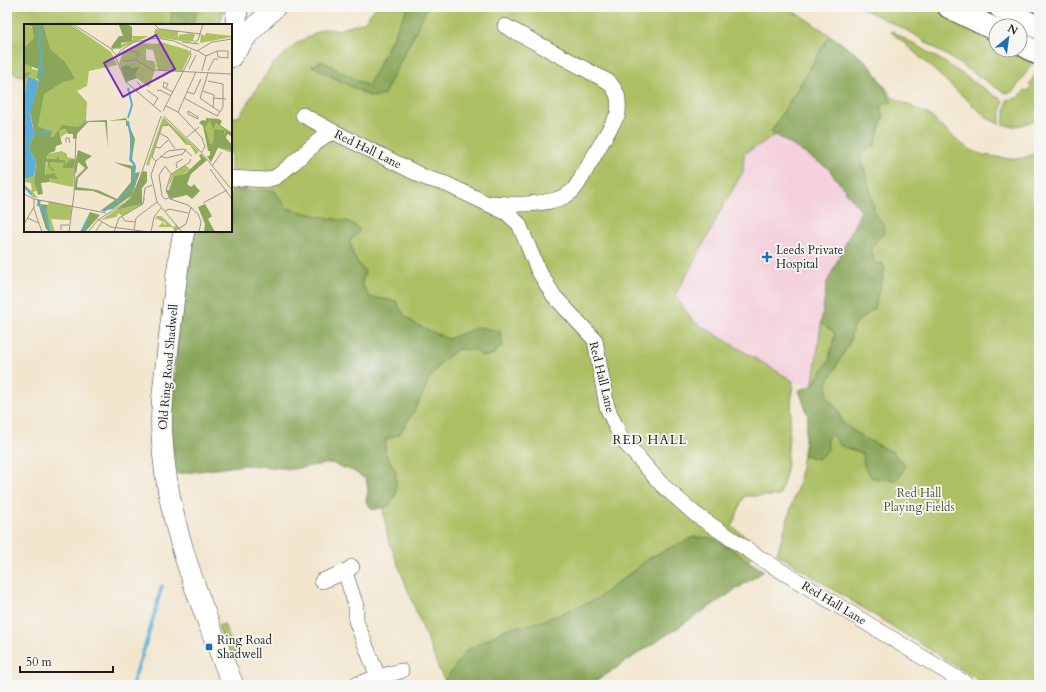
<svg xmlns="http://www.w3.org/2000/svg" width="1046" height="692" viewBox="0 0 1046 692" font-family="Cardo,serif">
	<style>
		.built { fill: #f4cfdc }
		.green { fill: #acc064; stroke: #646e40 }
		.forest { fill: #89a65a; stroke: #52613b }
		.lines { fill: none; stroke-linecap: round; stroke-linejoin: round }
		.stream { stroke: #5baed7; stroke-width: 3.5 }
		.street-casing { stroke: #3c3a37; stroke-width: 16 }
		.secondary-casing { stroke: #3c3a37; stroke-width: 22 }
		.highway-casing { stroke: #3c3a37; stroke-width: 24 }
		.street { stroke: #fff; stroke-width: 15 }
		.secondary { stroke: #fff; stroke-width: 21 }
		.highway { stroke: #fff; stroke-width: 22 }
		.poi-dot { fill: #1f6fb2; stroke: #f6f6f2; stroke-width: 1.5 }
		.labels { text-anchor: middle; stroke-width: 3.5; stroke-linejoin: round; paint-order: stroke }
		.street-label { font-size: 12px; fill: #1c1c1c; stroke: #f6f6f2 }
		.poi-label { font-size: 12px; fill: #1c1c1c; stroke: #f6f6f2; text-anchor: start }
		.park-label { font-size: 12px; fill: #4e5535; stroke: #f6f6f2 }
		.neighbourhood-label { font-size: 13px; letter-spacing: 1px; fill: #1c1c1c; stroke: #f6f6f2 }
		.inset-river { fill: none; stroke: #5baed7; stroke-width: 2 }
		.inset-road { fill: none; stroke: #9c9587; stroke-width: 1 }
		.view { fill: #7b2cbf; fill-opacity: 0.15; stroke: #7b2cbf; stroke-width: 2 }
		.inset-edge { fill: none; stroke: #1c1c1c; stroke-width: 2 }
	</style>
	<rect width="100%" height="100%" fill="#f6f6f2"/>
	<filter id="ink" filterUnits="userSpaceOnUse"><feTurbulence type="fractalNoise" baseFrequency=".025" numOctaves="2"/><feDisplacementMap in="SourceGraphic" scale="8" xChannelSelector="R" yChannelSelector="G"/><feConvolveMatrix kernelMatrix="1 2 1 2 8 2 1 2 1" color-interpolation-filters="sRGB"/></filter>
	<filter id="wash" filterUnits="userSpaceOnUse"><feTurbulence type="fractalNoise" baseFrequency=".012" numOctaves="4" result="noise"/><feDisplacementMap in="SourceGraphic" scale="16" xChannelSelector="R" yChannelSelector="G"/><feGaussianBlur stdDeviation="0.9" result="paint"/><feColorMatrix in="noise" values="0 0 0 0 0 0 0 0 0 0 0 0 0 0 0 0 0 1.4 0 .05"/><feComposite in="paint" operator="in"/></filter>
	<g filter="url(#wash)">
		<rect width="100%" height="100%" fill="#f2e6cf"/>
		<!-- built -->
		<path class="built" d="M779,133L828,168L861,211L827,283L812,386L793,381L693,321L675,296L717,219L715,218L743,172L744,154Z"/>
		<!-- green -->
		<g class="green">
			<path d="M7,7H224L220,25H25V77L7,71Z"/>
			<path d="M376,7H782L800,15L830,35L868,63L892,97L929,115L959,142L971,150L983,155L1010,159L1023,158L1039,152V685H986L777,554L799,482L827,283L861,211L828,168L779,133L744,154L743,172L716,218L717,219L675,296L693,321L793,381L786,474L779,496H744L732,527L759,545L748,561L764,571L590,685H447L438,667L388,539L377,472L348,442L177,474L170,430L231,231V126L234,117H239L255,91L273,64L297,43L323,29L338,30L364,22Z"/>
			<path d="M860,7H931L960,20L996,38V50H1018L1035,59L1014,91L1009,93L1003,92L912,33Z"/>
			<path d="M892,31L944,62L995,96L1003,100L999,124L987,118L977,109L901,40L899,39L891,32Z"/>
			<path d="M1039,69V119C1026,124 1017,128 1003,125L1007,100L1017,98L1025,90L1028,91L1031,87L1029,85Z"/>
			<path d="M224,624L236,654L230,656L218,626Z"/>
		</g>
		<!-- forest -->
		<g class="forest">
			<path d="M172,7H198L192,25H171Z"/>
			<path d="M408,7H428L384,94L378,97L369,96L312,66L322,61L368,86Z"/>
			<path d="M830,35L868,63L876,74L892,102H886L880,109L883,117L874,147L866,150L860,156L870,189L875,214L883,224L884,234C870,244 871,249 875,265L882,262L885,269L874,309L859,320L853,328L849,344L827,383V397L838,410L842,422L864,438L893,452L905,466L900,476L894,480L872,478L864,466L863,454L839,445L832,434L827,439L828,450L818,459L803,455L808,416L799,390L812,386L829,360L835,333L821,323L827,283L861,211L828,168L771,132Z"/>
			<path d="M274,190L287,208L318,216L350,222L360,230L350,241L354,257L365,272L362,284L369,297L396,301L405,316L417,325L448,339L478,327L500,331L503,344L494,354L484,357L474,350L458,349L442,362L429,379L419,402L400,434L386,439L385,452L396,472V494L389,506L373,510L366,502L368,490L366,479L353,471L331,463L293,469L246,465L177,474L170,430L178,328L194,231H231V191Z"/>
			<path d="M694,537L712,538L733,550L748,561L764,571L590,685H447L445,680L466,651L506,629L540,622L597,599L651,557Z"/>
		</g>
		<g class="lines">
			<!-- stream -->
			<path class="stream" d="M132,685L147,640L162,586"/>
		</g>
	</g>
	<g filter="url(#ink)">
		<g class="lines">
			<!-- street casing -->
			<g class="street-casing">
				<g id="street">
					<path d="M303,115L334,132L426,178L446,184L507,213L519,224L538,270L554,296L595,340L607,407L621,438L662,485L695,514L760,558L968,685"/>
					<path d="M231,178L266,180L276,177L292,164L324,136L334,132"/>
					<path d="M492,203C512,205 555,206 571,192C574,190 577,185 579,182L618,114C619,98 619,94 609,82L505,26"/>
					<path d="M345,572L356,606V621L378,677L355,685"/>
					<path d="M322,581L345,572L352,567"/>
					<path d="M378,677L401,671"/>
				</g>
			</g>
			<!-- secondary casing -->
			<g class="secondary-casing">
				<g id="secondary">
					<path d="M231,48L236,27L237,7"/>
					<path d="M231,57L248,34L275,7"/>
					<path d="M184,231C176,270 173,309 168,348C165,377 160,407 162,436C166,523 201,605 233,685"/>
				</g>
			</g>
			<!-- highway casing -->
			<g class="highway-casing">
				<g id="highway">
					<path d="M949,7L996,30"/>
					<path d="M1000,7L1039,28"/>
					<path d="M1020,43L1039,54"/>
				</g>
			</g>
			<!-- street -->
			<use href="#street" class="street"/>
			<!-- secondary -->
			<use href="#secondary" class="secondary"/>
			<!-- highway -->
			<use href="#highway" class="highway"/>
		</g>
	</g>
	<!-- markers -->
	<g class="poi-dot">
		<path d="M765 251h4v4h4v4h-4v4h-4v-4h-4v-4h4z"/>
		<rect x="205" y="643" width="8" height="8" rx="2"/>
	</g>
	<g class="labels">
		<!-- street labels -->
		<g class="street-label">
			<text transform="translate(368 149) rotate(26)" y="4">Red Hall Lane</text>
			<text transform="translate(168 367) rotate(-85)" y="4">Old Ring Road Shadwell</text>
			<text transform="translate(602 377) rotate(76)" y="4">Red Hall Lane</text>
			<text transform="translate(834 603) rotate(31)" y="4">Red Hall Lane</text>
		</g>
		<!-- poi labels -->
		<g class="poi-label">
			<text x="776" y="254">Leeds Private<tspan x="776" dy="14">Hospital</tspan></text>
			<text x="217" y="644">Ring Road<tspan x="217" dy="14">Shadwell</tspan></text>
		</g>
		<!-- park labels -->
		<g class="park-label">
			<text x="919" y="497">Red Hall<tspan x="919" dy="14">Playing Fields</tspan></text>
		</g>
		<!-- neighbourhood labels -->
		<g class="neighbourhood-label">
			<text x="650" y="444">RED HALL</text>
		</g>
	</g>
	<!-- overview -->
	<g transform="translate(24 24)">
		<rect width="208" height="208" fill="#f2e6cf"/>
		<path d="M0,0L6,1L10,9V15L4,21L8,45L17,47L27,26L19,0H47L87,28L93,41L65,47L63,62L53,67L63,78L62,96L55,106L44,103L37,105L42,106L43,109L37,113L35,106L30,112L26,113L27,108L14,102L19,69L14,55L5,58L0,76ZM131,5L154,7V15L155,11L168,9L171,11L169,16L172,17L164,18L125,12L95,25L88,24L109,16L108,12H130ZM182,9L208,12V13L176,19L177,10L181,12ZM137,18L164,26L166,30L158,47L134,46L129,26L122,25V36L130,37L132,43L125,63L110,52L102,58L95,39L99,28L118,19L132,20ZM139,93L175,127L172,131L166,121H162L145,101L138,102L125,141L128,142L122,141ZM187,96L208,109V112L203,110L201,113L207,120L208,129L194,124L187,138L183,132L187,131L178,97ZM38,127L43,130V133L51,135L49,163L25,158V154L21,152L24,130ZM161,141L166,145L159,151L150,152L143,166L148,150ZM11,151L10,157L13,167L9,168L14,174L7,173L9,171L2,166L0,161L8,167L7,159L0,158V155ZM120,174H121L120,178L118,181L100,191L98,192L95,189L92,193L77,196L92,186L118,180ZM25,177L48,182L46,196L27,195L31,208H27L21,191ZM133,192H137L148,202L151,203L152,200L155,204L150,207L149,203H134L139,198L141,202L142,199L131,194Z" fill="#acc064"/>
		<path d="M4,0H19L27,26L41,38L51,55L39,58L20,70L14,102L28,108L26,113L30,112L38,101L54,103L63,97L83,96V98L84,124L81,98H64L53,110V114L49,115V110H44L41,105L35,106L38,120L32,122L31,127L24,130L23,135H32L35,132V136H41V140L48,135L51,136L49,144H39L40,139L26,138V143L31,146L29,147L25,144L24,138H22L21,151L30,149L34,155L25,154V158L17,159L19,170L14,171L10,157L12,139L5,123L10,109L6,88L15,57L13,53L14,45L1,40V49L7,48L0,56V24L10,14L8,3ZM103,0L108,3V17L97,19V23L89,25L87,23L95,12H99L95,1ZM104,41L107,44L115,43L111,51L113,54L102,58L97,43ZM102,94L111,115L108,135L112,142L111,149L116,148L108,171L89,185L76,187L91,176L69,167L50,166L52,153L61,144L54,138L52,150L50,145L54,126L68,132L61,137L64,144L54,154L53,163L74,166L93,175L107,158V145L89,138L110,142L106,136V108L104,102H102V96L84,97ZM182,94L195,95L198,97L196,101L208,109V112L203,110L202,114L207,120V126L194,123L187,138L183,132H186V127H184L179,102L175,99L178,96L182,97ZM186,96L189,105L192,99L202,107L200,111V106L190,105L189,119L186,120L181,103ZM177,130L183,136L167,150L163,160L167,163L170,160L176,167L168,175L163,171L146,175L142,166H145L150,152L161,150L177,135L175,131ZM119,147L123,148V158L118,164V180L92,186L106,175ZM13,176H17L16,180L24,181L21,191L27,208L22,205ZM181,180L188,192L184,195L191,208H180L181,200L174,183ZM66,188L76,191L61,208H56Z" fill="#89a65a" fill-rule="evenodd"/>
		<path d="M4,53L15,57L6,90L10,109L5,123L12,139L10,152L0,155V76Z" fill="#5baed7"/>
		<path class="inset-river" d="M13,0L17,8L15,19L18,42L15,43L19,48L14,55M104,94L108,81L104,64M10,111L28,107M0,162L8,171M15,177L14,181L17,182V186L22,187L25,208M79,187L88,183L111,160L110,140L106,136L108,119L104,97M58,208L64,195"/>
		<path class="inset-road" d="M49,0L89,26M130,0L135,5L177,10M158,18L175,20M169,20L174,16L179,0M86,24L93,32L96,27L110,18L133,14L150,17L173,27L188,18L208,15M106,27L114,28V33L110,36M174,27L182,32L193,27L194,33L204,34V27H193M91,32L102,58L137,88M99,37L112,36L129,46L208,50M165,45L172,31M178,47L182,32M184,47L190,35H194M184,49L176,74L196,88M208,50V73M142,64L144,60L140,58L139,63L149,68M123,66L134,74L129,82M133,67L136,66L147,72M179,67L190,71L189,84M112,68L117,62L113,58M163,68L170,70L177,55M160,74L193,92L199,83V60L184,57M190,74L202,75M142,82L154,88M139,87L167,32L166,26M164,87L174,93V95L164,90ZM154,88L178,114L181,123L178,128M154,88L172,48M140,92L177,128L208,166M135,109L143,113L151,125M163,113L175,103M42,118V114H45L46,119M131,123L136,124L145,115M136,132L142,134L159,130L162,125M167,135L165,139L147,150L142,166L146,175L164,181L174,190L177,198L175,208M132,137L128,133L138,102L145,101L161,118M188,142L198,128M153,144L152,139L159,135M186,145L208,175M0,170L10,175L82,189M145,174L141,175L138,172L135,151L141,142L147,150M10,175V185L18,208M179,179L203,166M141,187L145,185L164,189M98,193L101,197L111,198M3,194L15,199M73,195L87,203L125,208M0,200L10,183M37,206V201H45M110,206L112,194L133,178M45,208L50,170L52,110L62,96M64,208L74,196L102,178L111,168L137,92M71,208L78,198M90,208L95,194L119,180L121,164L128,161M127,208L130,193L137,184M149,208L162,200L167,183M158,208L133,178L127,151L132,137L144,127L160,125L168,132"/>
		<path class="view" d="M132,11L151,45L99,73L80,39Z"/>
		<rect width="208" height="208" class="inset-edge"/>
	</g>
	<!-- margin -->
	<rect width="1046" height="692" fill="none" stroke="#f6f6f2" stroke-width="24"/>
	<!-- north arrow -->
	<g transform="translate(1008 38) rotate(29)"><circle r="19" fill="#f6f6f2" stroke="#9f9f9c"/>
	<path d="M0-3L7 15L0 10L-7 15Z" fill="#1f6fb2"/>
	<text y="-6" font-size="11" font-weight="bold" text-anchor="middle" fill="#1c1c1c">N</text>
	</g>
	<!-- scale -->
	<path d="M20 666v6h93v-6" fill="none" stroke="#1c1c1c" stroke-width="2"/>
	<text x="26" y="666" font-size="12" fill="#1c1c1c" stroke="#f6f6f2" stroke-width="3" paint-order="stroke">50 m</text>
</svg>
